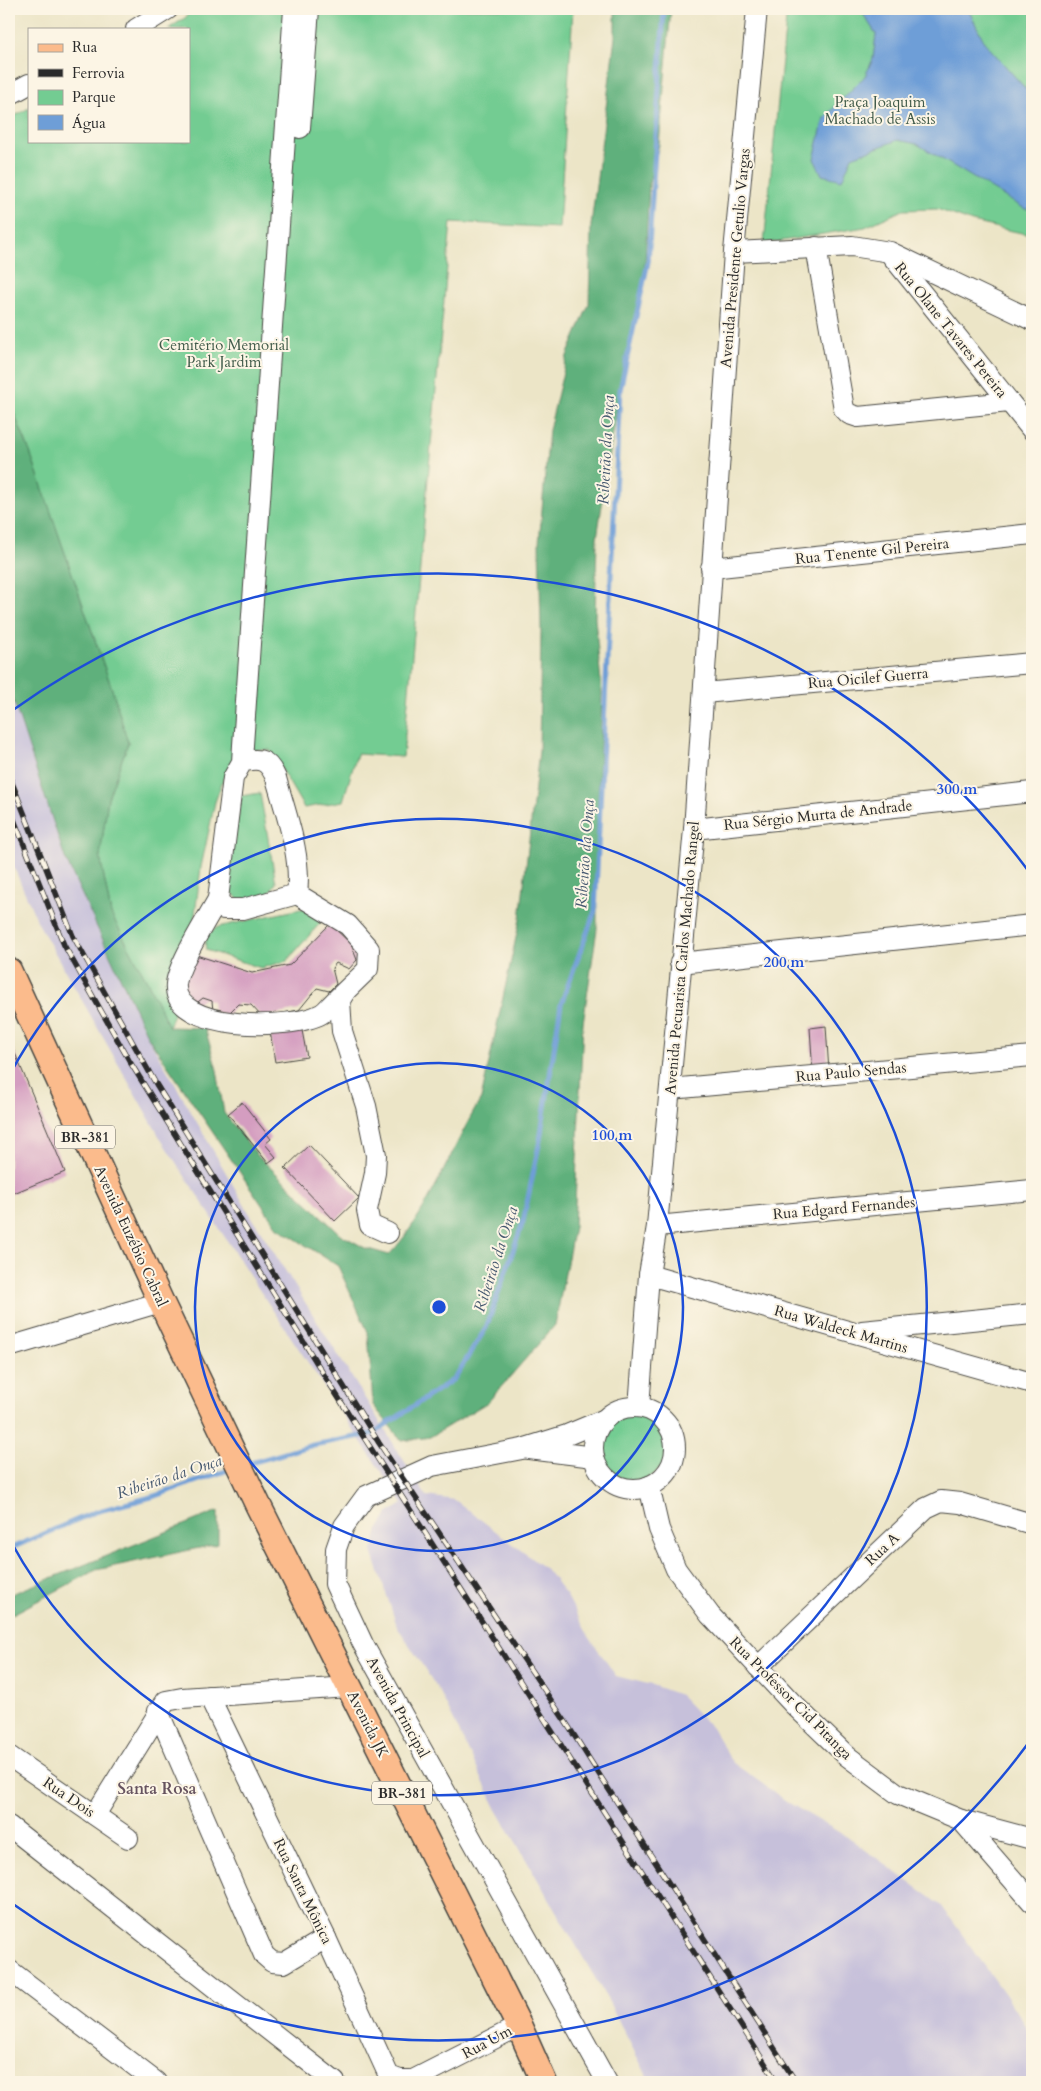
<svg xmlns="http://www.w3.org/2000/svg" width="1041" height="2091" viewBox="0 0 1041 2091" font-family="Cardo,serif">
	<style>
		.industrial { fill: #c6c0da }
		.green { fill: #73cc92; stroke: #4f7c5e }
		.forest { fill: #5eb07c; stroke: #446e54 }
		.water { fill: #6e9ed7; stroke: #4c6481 }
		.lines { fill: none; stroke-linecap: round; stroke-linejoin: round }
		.stream { stroke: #6e9ed7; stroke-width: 5 }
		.building { fill: #d49dc0 }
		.minor-casing { stroke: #484742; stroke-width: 22 }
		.major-casing { stroke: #484742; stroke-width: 28 }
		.minor { stroke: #fff; stroke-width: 20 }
		.major { stroke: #fbbb8c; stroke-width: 25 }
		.rail-casing { stroke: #2b2b2b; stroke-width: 5.5 }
		.rail { stroke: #fcf5e5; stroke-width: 4; stroke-dasharray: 11; stroke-linecap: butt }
		.ring { fill: none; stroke: #1d4ed8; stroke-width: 2.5 }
		.labels { text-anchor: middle; stroke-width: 4; stroke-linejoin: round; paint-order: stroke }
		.shield { fill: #fcf5e5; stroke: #6a6863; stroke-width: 1 }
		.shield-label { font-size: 14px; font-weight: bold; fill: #2b2b2b }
		.park-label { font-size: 15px; fill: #415b4a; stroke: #fcf5e5 }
		.street-label { font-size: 15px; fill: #2b2b2b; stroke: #fcf5e5 }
		.water-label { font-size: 16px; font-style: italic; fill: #465970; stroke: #fcf5e5 }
		.neighbourhood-label { font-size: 16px; font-weight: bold; fill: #66535f; stroke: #fcf5e5 }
		.centre { fill: #1d4ed8; stroke: #fcf5e5; stroke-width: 2.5 }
		.ring-label { font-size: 15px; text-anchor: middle; font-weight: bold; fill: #1d4ed8; stroke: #fcf5e5; stroke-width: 4; stroke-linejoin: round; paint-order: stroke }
	</style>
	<rect width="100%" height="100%" fill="#fcf5e5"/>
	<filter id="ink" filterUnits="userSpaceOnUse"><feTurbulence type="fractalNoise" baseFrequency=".02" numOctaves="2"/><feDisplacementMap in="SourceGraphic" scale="10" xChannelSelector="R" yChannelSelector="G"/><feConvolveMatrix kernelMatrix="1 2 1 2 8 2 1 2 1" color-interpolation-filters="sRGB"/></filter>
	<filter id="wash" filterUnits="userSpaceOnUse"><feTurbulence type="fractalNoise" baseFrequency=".0096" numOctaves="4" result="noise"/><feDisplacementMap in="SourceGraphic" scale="20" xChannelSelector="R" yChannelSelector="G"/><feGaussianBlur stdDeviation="1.12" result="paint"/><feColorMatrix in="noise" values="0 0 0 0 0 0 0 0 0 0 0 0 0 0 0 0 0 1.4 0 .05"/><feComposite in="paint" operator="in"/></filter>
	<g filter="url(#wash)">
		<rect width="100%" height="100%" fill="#ece5c7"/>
		<!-- industrial -->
		<path class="industrial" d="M9,687L65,858L148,1037L245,1206L426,1496L455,1500L548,1571L567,1596L588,1635L616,1676L652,1685L680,1695L712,1728L732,1762L789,1803L849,1838L941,1905L1005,1994L1032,2037V2082H650L609,2002L496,1808L441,1694L397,1626L372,1551L378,1530L389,1513L403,1504L260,1291L162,1141L38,923L9,856Z"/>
		<!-- green -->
		<g class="green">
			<path d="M193,9H573L559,228L451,222L403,757L357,754L343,801L304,808L270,750L241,749L224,777L215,802L201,867L193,930L170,990L175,1011L169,1027L147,981L111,914L100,856L108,798L128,743L114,695L30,452L9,401V119L29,108V141H189V29H168L185,18Z"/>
			<path d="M787,9H1032V231L1026,234L972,222L937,209L903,210L865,227L764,244Z"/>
			<path d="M260,793L276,883L266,897L240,901L227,887L241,796Z"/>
			<path d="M305,908L319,914L321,922L287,961L261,968L206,950C204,938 207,933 218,927Z"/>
			<circle cx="634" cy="1448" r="33"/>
		</g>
		<!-- forest -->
		<g class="forest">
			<path d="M615,9H671L659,145L649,183L644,284L617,407L597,538L595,618L602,693L597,830V929L583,1023L574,1227L555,1325L488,1402L430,1437L402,1441L373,1405L368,1332L338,1266L277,1227L148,1037L65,858L9,687V401L30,452L114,695L128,743L108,798L100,856L111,914L147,981L169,1027L205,1028L217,1070L224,1113L259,1157L340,1234L365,1248L389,1255C430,1211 450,1150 481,1099L520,919L539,751L541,629L539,543L549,430L567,356L589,304L591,225L615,37Z"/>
			<path d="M218,1511V1544L96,1570L9,1616V1595Z"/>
		</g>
		<!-- water -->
		<path class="water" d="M860,9H968L985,43L1032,96V209H1025L917,144L898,140L852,157L842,180L822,175L814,159L824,118L865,76L873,59L876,34Z"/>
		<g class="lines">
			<!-- stream -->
			<g class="stream">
				<path d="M247,1464L313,1445L372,1434L454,1379L486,1328L523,1222L540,1140L561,1004L595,911L620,390L648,262L664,9"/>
				<path d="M9,1549L95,1512L155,1496L234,1468"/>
			</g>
		</g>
		<g id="blocks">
			<!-- building -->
			<g class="building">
				<path d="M330,924L351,944L357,960L349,969L336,963L332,968L336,984L329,991L317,988L299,1010L262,1017L251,1005L238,1004L226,1016L213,1011L212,1001L203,998L194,1005L182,985L193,954L252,973L290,965Z"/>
				<path d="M301,1025L307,1057L275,1062L270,1031Z"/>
				<path d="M826,1026L829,1072L813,1074L810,1028Z"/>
				<path d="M9,1039L65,1172L9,1195Z"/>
				<path d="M242,1102L271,1139L265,1144L276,1157L268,1163L228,1114Z"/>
				<path d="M309,1145L359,1198L335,1221L285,1168Z"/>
			</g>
		</g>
	</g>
	<g filter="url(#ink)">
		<use href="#blocks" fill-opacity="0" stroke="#484742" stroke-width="1"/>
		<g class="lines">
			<!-- minor casing -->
			<g class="minor-casing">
				<g id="minor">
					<path d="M136,29L168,9"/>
					<path d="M9,95L29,84"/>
					<path d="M300,128L309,9"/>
					<path d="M816,247L844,409L849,414L858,417L1009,402"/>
					<path d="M734,252L852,246L890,252L1032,320"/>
					<path d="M892,256L1032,430"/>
					<path d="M711,568L1032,534"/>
					<path d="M704,693L1032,663"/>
					<path d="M242,762C261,757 268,760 276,778C286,815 302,856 297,894L243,909H224L218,899L233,778L242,762L243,745L294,9"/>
					<path d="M694,829L1032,792"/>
					<path d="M218,899C207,919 178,964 176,984C171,1032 293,1030 321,1014C325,1012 329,1007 332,1004C344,992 356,981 368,969L369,949L348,925L297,894"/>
					<path d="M680,963L1032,925"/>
					<path d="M345,992L340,1000L342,1031L366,1106L376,1155L375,1173L367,1210L370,1225L388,1233"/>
					<path d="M670,1089L1032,1056"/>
					<path d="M657,1226L1032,1190"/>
					<path d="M649,1275L1032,1383"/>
					<path d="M862,1331L1032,1314"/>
					<path d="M9,1347L161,1302"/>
					<path d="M639,1407L649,1275L657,1226L694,829L734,252L757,9"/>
					<circle cx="634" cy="1448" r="41"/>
					<path d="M603,1420L567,1435L522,1449L432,1466L366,1496L344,1526L336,1549L335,1584L363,1644L607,2082"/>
					<path d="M529,1449L594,1457"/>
					<path d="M649,1486L659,1529L676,1569L710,1615L792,1703L847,1756L898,1794L961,1820L1032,1902"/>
					<path d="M758,1667L926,1508L941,1501L960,1503L1032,1524"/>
					<path d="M209,1696L326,1938L389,2076L400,2080H413L519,2026"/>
					<path d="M158,1711L264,1955L272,1962L284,1963L326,1938"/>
					<path d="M9,1756L128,1838"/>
					<path d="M95,1815L166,1701L182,1698L349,1687"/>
					<path d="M961,1820L1032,1839"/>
					<path d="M9,1826L335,2082"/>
					<path d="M9,1970L156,2082"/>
				</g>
			</g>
			<!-- major casing -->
			<g class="major-casing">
				<path id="major" d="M9,971L161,1302L258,1505L519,2026L544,2082"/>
			</g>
			<!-- minor -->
			<use href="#minor" class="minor"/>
			<!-- major -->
			<use href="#major" class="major"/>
			<!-- rail casing -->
			<g class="rail-casing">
				<g id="rail">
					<path d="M9,775L73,936L156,1084L379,1443L565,1721L796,2082"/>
					<path d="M9,807L64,945L130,1062L331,1386L777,2082"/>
				</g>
			</g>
			<!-- rail -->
			<use href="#rail" class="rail"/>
		</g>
	</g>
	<!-- distance rings -->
	<g class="ring">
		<circle cx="439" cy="1307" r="244"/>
		<path d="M10 1074A488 488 0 1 1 10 1540"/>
		<path d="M1032 1738A733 733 0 0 1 13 1904M13 710A733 733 0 0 1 1032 876"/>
	</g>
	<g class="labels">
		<!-- shield labels -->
		<g class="shield">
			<rect x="55" y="1125.5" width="60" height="23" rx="4"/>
			<rect x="372" y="1781.5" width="60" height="23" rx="4"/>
		</g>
		<g class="shield-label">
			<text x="85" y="1142">BR-381</text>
			<text x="402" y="1798">BR-381</text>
		</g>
		<!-- park labels -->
		<g class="park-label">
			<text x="880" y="107">Praça Joaquim<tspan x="880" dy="17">Machado de Assis</tspan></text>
			<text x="224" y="350">Cemitério Memorial<tspan x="224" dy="17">Park Jardim</tspan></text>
		</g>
		<!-- street labels -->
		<g class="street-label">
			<text transform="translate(735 258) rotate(-85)" y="5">Avenida Presidente Getulio Vargas</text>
			<text transform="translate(951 330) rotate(51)" y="5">Rua Olane Tavares Pereira</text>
			<text transform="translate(872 551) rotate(-6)" y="5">Rua Tenente Gil Pereira</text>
			<text transform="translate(868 678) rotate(-5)" y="5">Rua Oicilef Guerra</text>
			<text transform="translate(818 815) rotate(-6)" y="5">Rua Sérgio Murta de Andrade</text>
			<text transform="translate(682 958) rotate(-85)" y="5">Avenida Pecuarista Carlos Machado Rangel</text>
			<text transform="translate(851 1072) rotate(-5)" y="5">Rua Paulo Sendas</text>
			<text transform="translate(844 1208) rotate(-5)" y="5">Rua Edgard Fernandes</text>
			<text transform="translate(131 1236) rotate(65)" y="5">Avenida Euzébio Cabral</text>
			<text transform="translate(841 1329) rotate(16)" y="5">Rua Waldeck Martins</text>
			<text transform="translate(882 1549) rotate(-43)" y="5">Rua A</text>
			<text transform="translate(791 1698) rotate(45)" y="5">Rua Professor Cid Pitanga</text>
			<text transform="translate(398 1707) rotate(61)" y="5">Avenida Principal</text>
			<text transform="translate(368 1724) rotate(63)" y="5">Avenida JK</text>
			<text transform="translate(69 1797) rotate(34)" y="5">Rua Dois</text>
			<text transform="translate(303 1891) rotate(64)" y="5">Rua Santa Mônica</text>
			<text transform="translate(487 2042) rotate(-28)" y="5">Rua Um</text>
		</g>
		<!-- water labels -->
		<g class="water-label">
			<text transform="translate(605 450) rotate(-87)" y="6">Ribeirão da Onça</text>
			<text transform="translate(584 854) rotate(-86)" y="6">Ribeirão da Onça</text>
			<text transform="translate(495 1259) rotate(-72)" y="6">Ribeirão da Onça</text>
			<text transform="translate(169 1476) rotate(-18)" y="6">Ribeirão da Onça</text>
		</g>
		<!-- neighbourhood labels -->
		<g class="neighbourhood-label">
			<text x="157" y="1794">Santa Rosa</text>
		</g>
	</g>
	<circle cx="439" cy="1307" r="8" class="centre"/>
	<g class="ring-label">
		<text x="957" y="794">300 m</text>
		<text x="784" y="967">200 m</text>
		<text x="612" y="1140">100 m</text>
	</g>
	<!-- margin -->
	<rect width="1041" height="2091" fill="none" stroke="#fcf5e5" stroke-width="30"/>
	<!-- legend -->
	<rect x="28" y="28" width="162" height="115" fill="#fcf5e5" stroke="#a8a49b"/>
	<rect x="38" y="44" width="25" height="8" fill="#fbbb8c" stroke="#a8a49b"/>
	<text x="72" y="52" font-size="15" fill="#2b2b2b">Rua</text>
	<rect x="38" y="69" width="25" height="8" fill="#2b2b2b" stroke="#a8a49b"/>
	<text x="72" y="78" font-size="15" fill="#2b2b2b">Ferrovia</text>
	<rect x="38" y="90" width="25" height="15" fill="#73cc92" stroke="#a8a49b"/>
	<text x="72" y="102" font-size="15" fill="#2b2b2b">Parque</text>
	<rect x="38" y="115" width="25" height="15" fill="#6e9ed7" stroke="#a8a49b"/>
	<text x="72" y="128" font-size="15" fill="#2b2b2b">Água</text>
</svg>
